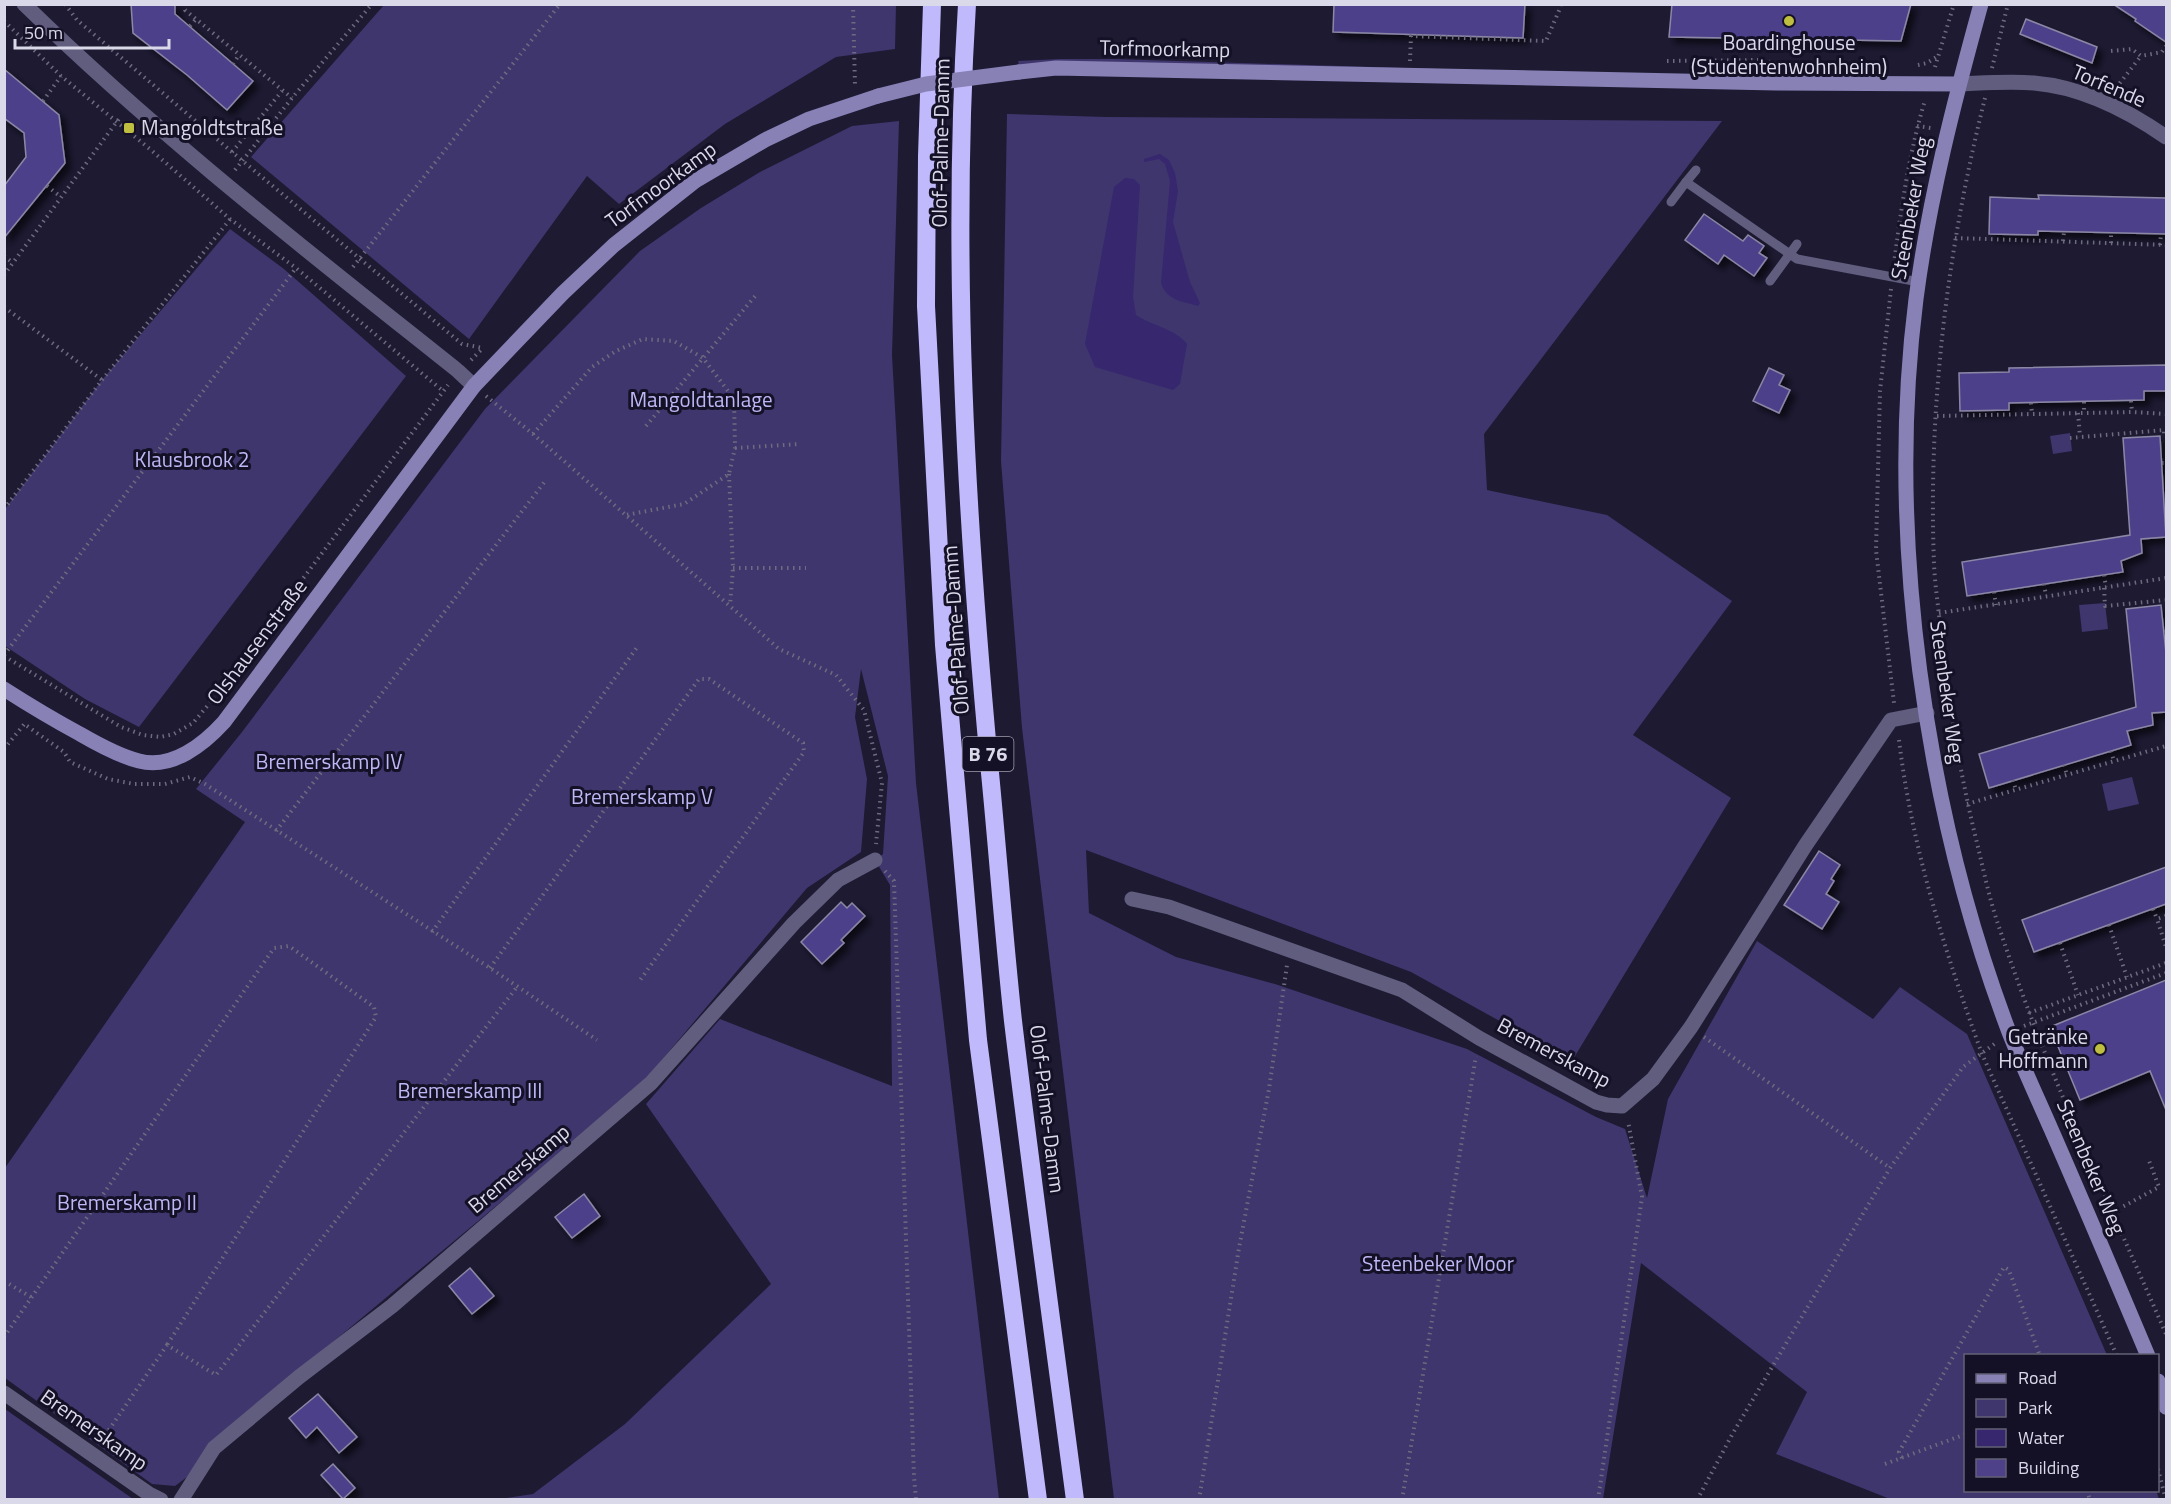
<svg xmlns="http://www.w3.org/2000/svg" width="2171" height="1504" viewBox="0 0 2171 1504" font-family="'Titillium Web',sans-serif">
	<style>
		.green { fill: #3f366d }
		.water { fill: #37276e }
		.building { fill: #4e418a; stroke: #8b88a6; stroke-width: 1.5; filter: url(#shadow) }
		.lines { fill: none; stroke-linecap: round; stroke-linejoin: round }
		.path { stroke: #6d6b7f; stroke-width: 4; stroke-dasharray: 1.5 4.5; stroke-linecap: butt }
		.lane { stroke: #605d7e; stroke-width: 9 }
		.street { stroke: #605d7e; stroke-width: 15 }
		.secondary { stroke: #8781b6; stroke-width: 15 }
		.highway { stroke: #c0b9fc; stroke-width: 18 }
		.secondary-bridge { stroke: #8781b6; stroke-width: 15 }
		.poi-dot { fill: #bfbe41; stroke: #141127; stroke-width: 2 }
		.labels { text-anchor: middle; stroke-width: 6; stroke-linejoin: round; paint-order: stroke }
		.shield { fill: #141127; stroke: #9f9daf; stroke-width: 1.5 }
		.shield-label { font-size: 20px; font-weight: bold; fill: #dad9e9 }
		.poi-label { font-size: 21px; fill: #dad9e9; stroke: #141127 }
		.street-label { font-size: 21px; fill: #dad9e9; stroke: #141127 }
		.park-label { font-size: 21px; fill: #bdb7f5; stroke: #141127 }
	</style>
	<defs>
		<filter id="shadow"><feDropShadow dx="5.5" dy="5.5" stdDeviation="3" flood-color="#0009"/></filter>
	</defs>
	<rect width="100%" height="100%" fill="#1d1a32"/>
	<!-- green -->
	<g class="green">
		<path d="M384,5H896L895,49L836,57L725,124L619,204L587,176L469,339L251,157Z"/>
		<path d="M1060,59H1115L1469,70L1019,65L1018,61Z"/>
		<path d="M1007,114L1106,117L1722,121L1484,434L1487,490L1607,515L1732,601L1633,735L1731,798L1572,1061L1411,972L1086,850L1089,913L1176,957L1275,984L1467,1049L1596,1117L1625,1129L1647,1198L1668,1099L1757,941L1873,1019L1900,987L1967,1034L2107,1355L1966,1356V1490H2156L2159,1499H1890L1776,1454L1807,1392L1641,1263L1603,1499H1114L1022,728L1001,461Z"/>
		<path d="M899,121L892,355L916,783L999,1499H499L533,1494L625,1424L771,1284L646,1104L720,1019L892,1086L890,885L875,860L883,854L888,776L861,669L855,717L867,779L861,852L807,888L639,1087L208,1446L187,1477L175,1486L152,1484L5,1378V1168L245,822L196,789L242,732L485,409L640,251L701,208L760,172L852,126Z"/>
		<path d="M230,229L284,269L406,376L139,727L85,699L5,646V509L102,380Z"/>
		<path d="M2070,433L2072,451L2053,454L2050,436Z"/>
		<path d="M2105,603L2108,629L2082,632L2079,605Z"/>
		<path d="M2132,777L2139,804L2108,811L2102,784Z"/>
		<path d="M4,1409H5L133,1499H5Z"/>
	</g>
	<!-- water -->
	<g class="water">
		<path d="M1160,154L1169,160L1175,173L1178,191L1173,222L1190,282L1200,303L1198,306C1182,301 1167,301 1161,283L1170,181L1165,164L1159,159L1144,162V159Z"/>
		<path d="M1125,178L1134,179L1140,185L1133,297L1136,315C1152,326 1176,329 1187,344L1180,384L1173,390L1095,367L1085,344L1114,187Z"/>
	</g>
	<!-- building -->
	<g class="building">
		<path d="M131,4H175V14L253,81L227,110L187,75L133,33Z"/>
		<path d="M1334,4H1525L1523,38L1333,32Z"/>
		<path d="M1672,4H1911L1901,41L1669,37Z"/>
		<path d="M2113,4H2166V42L2135,21L2136,19Z"/>
		<path d="M2026,19L2097,47L2092,63L2020,34Z"/>
		<path d="M4,69L59,115L65,163L4,238V186L26,157L24,133L4,118Z"/>
		<path d="M2038,195L2166,198V234L2038,231V235L1989,234L1990,197L2039,199Z"/>
		<path d="M1704,214L1743,241L1748,235L1764,246L1759,253L1767,258L1754,276L1724,255L1718,264L1685,240Z"/>
		<path d="M2166,365V391H2144V400L2009,403V410L1960,411L1959,373L2009,372V368Z"/>
		<path d="M1769,368L1784,375L1779,385L1790,390L1779,413L1753,401Z"/>
		<path d="M2160,436L2166,537L2141,539L2142,553L2121,561L2123,572L1967,596L1962,562L2130,535L2123,438Z"/>
		<path d="M2161,605L2166,653V712L2152,713L2153,725L2127,731L2131,745L1989,788L1979,754L2136,707L2126,609Z"/>
		<path d="M1819,851L1840,865L1831,879L1834,881L1826,894L1839,902L1822,929L1784,905Z"/>
		<path d="M2166,867V904L2034,952L2022,920Z"/>
		<path d="M841,902L847,908L852,903L865,916L841,940L844,943L822,964L801,942Z"/>
		<path d="M2166,980V1110L2150,1071L2080,1100L2050,1027Z"/>
		<path d="M584,1194L600,1216L572,1238L555,1217Z"/>
		<path d="M470,1268L494,1296L472,1314L449,1286Z"/>
		<path d="M318,1394L357,1437L339,1453L317,1427L306,1438L289,1418Z"/>
		<path d="M333,1464L355,1488L343,1499L321,1475Z"/>
	</g>
	<g class="lines">
		<!-- path -->
		<g class="path">
			<path d="M65,4L77,20L232,152L462,344L483,348"/>
			<path d="M184,4L185,10L292,98"/>
			<path d="M853,4L855,86"/>
			<path d="M4,21L61,76L151,150L230,219L296,268L443,391"/>
			<path d="M190,26L196,19"/>
			<path d="M2111,51L2132,49L2141,56L2162,52L2166,46"/>
			<path d="M1410,61L1411,36L1546,41L1561,6"/>
			<path d="M1667,61L1761,60L1779,64"/>
			<path d="M233,64L239,55"/>
			<path d="M1918,65L1927,63L1938,56"/>
			<path d="M1935,67L1954,4"/>
			<path d="M1992,68L2008,4"/>
			<path d="M2116,88L2141,56"/>
			<path d="M1985,98C1947,250 1928,407 1934,564C1935,587 1939,611 1941,634C1949,705 1960,774 1977,843C1984,872 1990,902 2000,930C2046,1069 2108,1201 2166,1334"/>
			<path d="M43,101L61,76"/>
			<path d="M1917,126L1931,128"/>
			<path d="M232,152L282,91"/>
			<path d="M235,170L292,98L372,4"/>
			<path d="M47,186L61,197"/>
			<path d="M1955,238L2166,245"/>
			<path d="M2063,241L2064,232"/>
			<path d="M2111,243V233"/>
			<path d="M2160,245L2161,234"/>
			<path d="M4,256L13,263"/>
			<path d="M1894,264C1901,208 1909,154 1925,100"/>
			<path d="M353,267L560,4"/>
			<path d="M4,275L121,116"/>
			<path d="M1891,289L1880,391L1876,550L1894,703"/>
			<path d="M4,307L102,380"/>
			<path d="M471,360L483,348"/>
			<path d="M486,396L533,434L779,649L836,675L864,710L882,783L876,844"/>
			<path d="M2131,401L2132,412"/>
			<path d="M2084,402V413"/>
			<path d="M2031,403L2032,414"/>
			<path d="M2078,413L2080,437"/>
			<path d="M1937,416L2132,412L2166,414"/>
			<path d="M646,426L756,295"/>
			<path d="M533,434L592,367L616,351L643,339L674,341L703,358L734,399L735,448L729,474L684,504L626,515"/>
			<path d="M2070,438L2164,430V436H2166"/>
			<path d="M735,448L800,444"/>
			<path d="M2162,463H2166"/>
			<path d="M729,474L733,568L730,605"/>
			<path d="M4,509L102,380L231,218"/>
			<path d="M2165,513H2166"/>
			<path d="M733,568H806"/>
			<path d="M2104,575L2106,587"/>
			<path d="M2044,584L2046,596"/>
			<path d="M2104,588L2105,606L2166,600"/>
			<path d="M1994,592L1996,605"/>
			<path d="M1939,613L2166,578"/>
			<path d="M2164,632H2166"/>
			<path d="M4,655L296,268"/>
			<path d="M4,656L121,727L143,735L160,737L174,734L193,723L209,704L448,385"/>
			<path d="M27,726L64,752L70,762L108,779L134,784H165L190,777L205,784L490,968L597,1040"/>
			<path d="M1899,740C1912,848 1945,952 1982,1054L2117,1356"/>
			<path d="M4,749L26,722"/>
			<path d="M2111,751L2114,761"/>
			<path d="M2064,765L2067,775"/>
			<path d="M2013,780L2016,790"/>
			<path d="M1967,804L2166,746"/>
			<path d="M276,831L546,480"/>
			<path d="M885,871L894,881L914,1477L916,1500"/>
			<path d="M2153,909L2157,919"/>
			<path d="M2166,916L2157,919L2166,947"/>
			<path d="M2109,925L2127,977"/>
			<path d="M432,932L638,646"/>
			<path d="M2060,943L2078,995"/>
			<path d="M490,968L699,679H709L803,743L804,752L638,983"/>
			<path d="M2029,1013L2166,963"/>
			<path d="M2024,1026L2166,973"/>
			<path d="M1704,1037L1890,1168"/>
			<path d="M2113,1212L2159,1187L2148,1158"/>
			<path d="M4,1281L31,1297"/>
			<path d="M4,1337L274,948L289,946L374,1007L376,1017L167,1345"/>
			<path d="M102,1440L167,1345L216,1375L517,987"/>
			<path d="M1902,1458L1899,1452L2004,1267L2009,1270L2040,1356"/>
			<path d="M1885,1464L1966,1434"/>
			<path d="M2158,1469L2166,1500"/>
			<path d="M2087,1490L2090,1500"/>
			<path d="M1199,1500L1239,1248L1269,1089L1287,965"/>
			<path d="M1402,1500L1476,1056"/>
			<path d="M1598,1500L1642,1197L1628,1121"/>
			<path d="M1697,1500L1733,1433L1890,1168L1963,1067L1997,1042"/>
		</g>
		<!-- lane -->
		<g class="lane">
			<path d="M1696,170L1686,182L1797,259L1919,282"/>
			<path d="M1671,202L1686,182"/>
			<path d="M1770,281L1797,244"/>
		</g>
		<!-- street -->
		<g class="street">
			<path d="M24,4C159,136 310,253 458,371L474,386"/>
			<path d="M1959,84C1984,83 2009,81 2034,83C2082,87 2127,110 2166,137"/>
			<path d="M1132,899L1169,907L1402,990L1479,1038L1596,1102L1607,1105L1622,1106L1653,1079L1691,1027L1805,846L1891,720L1927,713"/>
			<path d="M4,1393L149,1494L161,1500"/>
			<path d="M181,1500L214,1448L299,1377L392,1306L651,1083L794,923L838,880L875,860"/>
		</g>
		<!-- secondary -->
		<g class="secondary">
			<path d="M1981,4C1954,102 1929,199 1916,299C1886,535 1925,810 2009,1032C2022,1065 2037,1097 2051,1129C2084,1204 2116,1280 2148,1356"/>
			<path d="M1019,72L1056,68L1776,83L1959,84"/>
			<path d="M4,689C29,705 54,720 80,734C99,745 119,756 139,761C172,770 204,744 224,722L474,386L563,293L614,245L695,181L765,140L809,119L878,96"/>
			<path d="M2158,1381L2166,1407"/>
		</g>
		<!-- highway -->
		<g class="highway">
			<path d="M932,4L927,156L926,306L944,645L978,1040L1038,1500"/>
			<path d="M967,4C951,261 966,518 990,773C998,855 1004,938 1013,1021C1032,1180 1054,1340 1075,1500"/>
		</g>
		<!-- secondary-bridge -->
		<path class="secondary-bridge" d="M878,96L926,84L1019,72"/>
	</g>
	<!-- markers -->
	<g class="poi-dot">
		<circle cx="1789" cy="21" r="6"/>
		<rect x="123" y="122" width="12" height="12" rx="3"/>
		<circle cx="2100" cy="1049" r="6"/>
	</g>
	<g class="labels">
		<!-- shield labels -->
		<rect class="shield" x="962.5" y="737" width="51" height="34" rx="4.5"/>
		<g class="shield-label">
			<text x="988" y="761">B 76</text>
		</g>
		<!-- poi labels -->
		<g class="poi-label">
			<text x="1789" y="50">Boardinghouse<tspan x="1789" dy="24">(Studentenwohnheim)</tspan></text>
			<text x="141" y="135" text-anchor="start">Mangoldtstraße</text>
			<text x="2088" y="1044" text-anchor="end">Getränke<tspan x="2088" dy="24">Hoffmann</tspan></text>
		</g>
		<!-- street labels -->
		<g class="street-label">
			<text transform="translate(1165 49) rotate(1)" y="7">Torfmoorkamp</text>
			<text transform="translate(2109 86) rotate(23)" y="7">Torfende</text>
			<text transform="translate(941 143) rotate(-89)" y="7">Olof-Palme-Damm</text>
			<text transform="translate(661 185) rotate(-36)" y="7">Torfmoorkamp</text>
			<text transform="translate(1911 208) rotate(-80)" y="7">Steenbeker Weg</text>
			<text transform="translate(956 630) rotate(-94)" y="7">Olof-Palme-Damm</text>
			<text transform="translate(257 642) rotate(-53)" y="7">Olshausenstraße</text>
			<text transform="translate(1947 692) rotate(82)" y="7">Steenbeker Weg</text>
			<text transform="translate(1554 1053) rotate(28)" y="7">Bremerskamp</text>
			<text transform="translate(1047 1109) rotate(83)" y="7">Olof-Palme-Damm</text>
			<text transform="translate(2091 1167) rotate(67)" y="7">Steenbeker Weg</text>
			<text transform="translate(519 1169) rotate(-40)" y="7">Bremerskamp</text>
			<text transform="translate(94 1430) rotate(35)" y="7">Bremerskamp</text>
		</g>
		<!-- park labels -->
		<g class="park-label">
			<text x="701" y="407">Mangoldtanlage</text>
			<text x="192" y="467">Klausbrook 2</text>
			<text x="329" y="769">Bremerskamp IV</text>
			<text x="642" y="804">Bremerskamp V</text>
			<text x="470" y="1098">Bremerskamp III</text>
			<text x="127" y="1210">Bremerskamp II</text>
			<text x="1438" y="1271">Steenbeker Moor</text>
		</g>
	</g>
	<!-- border -->
	<rect width="2171" height="1504" fill="none" stroke="#dad9e9" stroke-width="12"/>
	<!-- legend -->
	<rect x="1964" y="1354" width="195" height="138" fill="#141127" stroke="#636175" stroke-width="1.5"/>
	<rect x="1976" y="1374" width="30" height="9" fill="#8781b6" stroke="#636175" stroke-width="1.5"/>
	<text x="2018" y="1384" font-size="18" fill="#dad9e9">Road</text>
	<rect x="1976" y="1399" width="30" height="18" fill="#3f366d" stroke="#636175" stroke-width="1.5"/>
	<text x="2018" y="1414" font-size="18" fill="#dad9e9">Park</text>
	<rect x="1976" y="1429" width="30" height="18" fill="#37276e" stroke="#636175" stroke-width="1.5"/>
	<text x="2018" y="1444" font-size="18" fill="#dad9e9">Water</text>
	<rect x="1976" y="1459" width="30" height="18" fill="#4e418a" stroke="#636175" stroke-width="1.5"/>
	<text x="2018" y="1474" font-size="18" fill="#dad9e9">Building</text>
	<!-- scale -->
	<path d="M15 39v9h154v-9" fill="none" stroke="#dad9e9" stroke-width="3"/>
	<text x="24" y="39" font-size="18" fill="#dad9e9" stroke="#141127" stroke-width="4.5" paint-order="stroke">50 m</text>
</svg>
